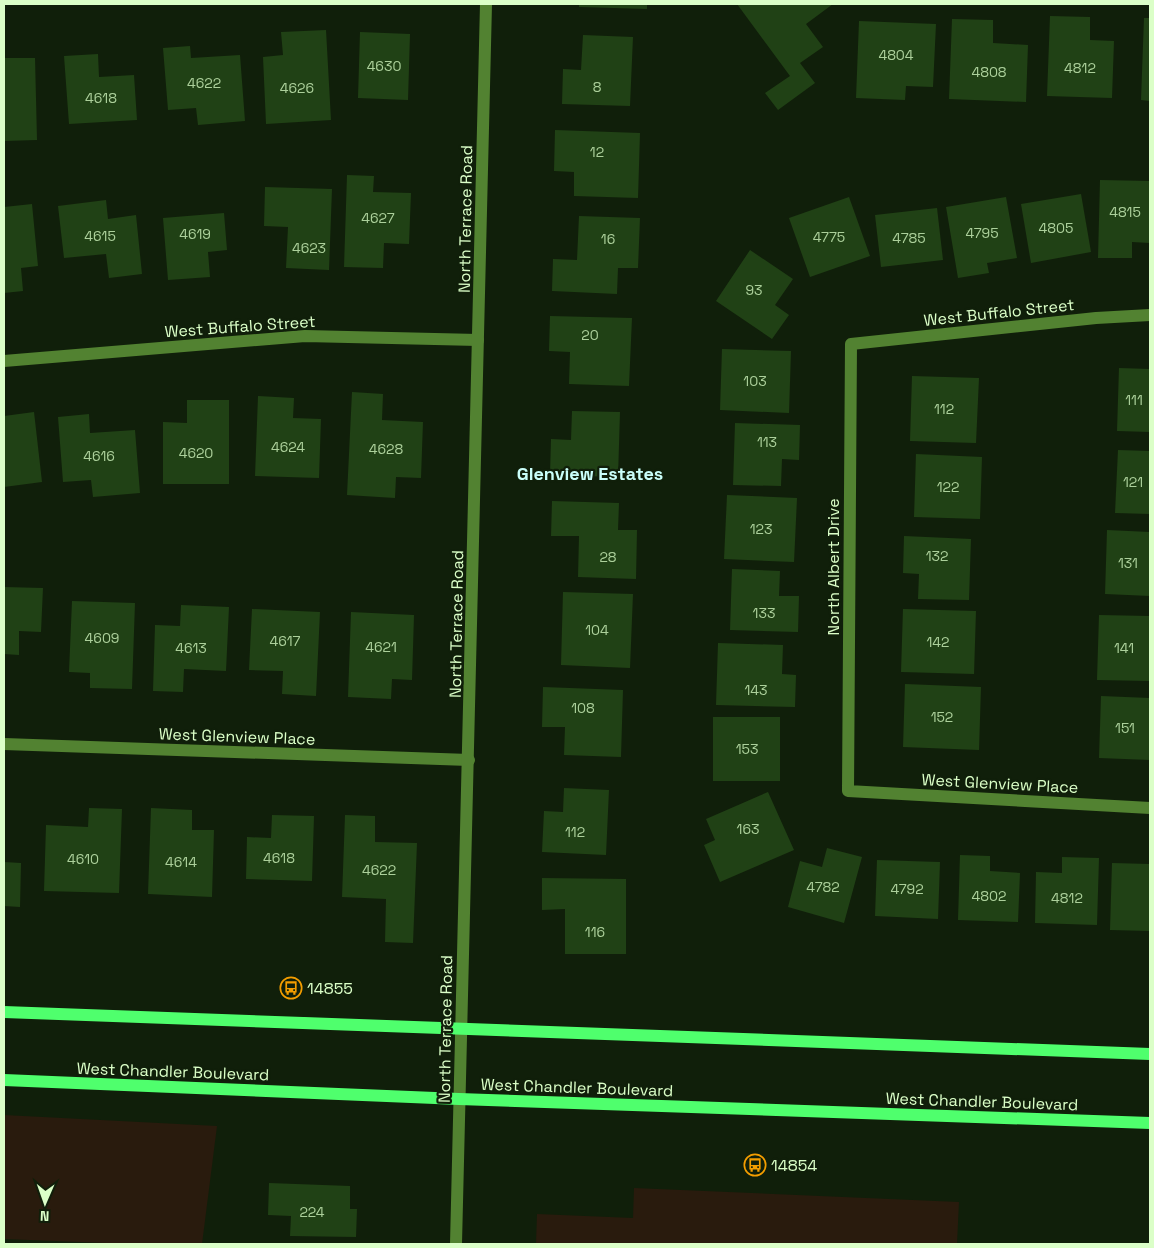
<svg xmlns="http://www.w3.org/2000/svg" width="1154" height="1248" viewBox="0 0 1154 1248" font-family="'Space Grotesk',sans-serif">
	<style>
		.green { fill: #291b0d }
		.building { fill: #204115 }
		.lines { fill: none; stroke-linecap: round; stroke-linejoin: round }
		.minor { stroke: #528231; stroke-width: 12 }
		.major { stroke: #4fff6d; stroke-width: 12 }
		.labels { text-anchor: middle; stroke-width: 4.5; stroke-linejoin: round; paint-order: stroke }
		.number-label { font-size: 14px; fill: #acd09b }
		.street-label { font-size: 16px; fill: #dbffc8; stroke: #101f0a }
		.poi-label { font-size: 16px; fill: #dbffc8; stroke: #101f0a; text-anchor: start }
		.neighbourhood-label { font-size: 18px; font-weight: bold; fill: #cafffa; stroke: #101f0a }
	</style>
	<rect width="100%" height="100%" fill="#101f0a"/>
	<!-- green -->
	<g class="green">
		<path d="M4,1115L217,1126L202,1244H131L4,1239Z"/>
		<path d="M634,1188L959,1202L957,1244H536L537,1214L633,1218Z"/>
	</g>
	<!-- building -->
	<g class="building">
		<path d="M579,4H647V9L579,7Z"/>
		<path d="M737,4H833L806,24L823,47L800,63L815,83L778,110L765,93L790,76Z"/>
		<path d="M1050,16L1090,17V40L1114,41L1112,98L1047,96Z"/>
		<path d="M1144,18H1150V101L1141,100Z"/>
		<path d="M952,19L993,20V43L1028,45L1026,102L949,99Z"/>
		<path d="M859,21L936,24L933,87L906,86L905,100L856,98Z"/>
		<path d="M326,30L331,120L266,124L263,57L283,55L281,32Z"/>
		<path d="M360,32L410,34L408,100L358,98Z"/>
		<path d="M583,35L633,37L630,106L562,104L563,69L581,70Z"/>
		<path d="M190,46L191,58L240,55L245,121L198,125L196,108L168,110L163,48Z"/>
		<path d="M98,54L99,77L134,75L137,120L69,124L64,56Z"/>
		<path d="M4,58H35L37,140L4,141Z"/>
		<path d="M555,130L640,133L638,198L574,196V172L554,171Z"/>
		<path d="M347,175L374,176L373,192L411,193L409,244L384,243L383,268L344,267Z"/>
		<path d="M1100,180L1150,181V243L1132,242V258H1098Z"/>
		<path d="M265,187L332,189L329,270L286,268L288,227L264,226Z"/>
		<path d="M1081,194L1091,252L1031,263L1021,204Z"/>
		<path d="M849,197L870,256L810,277L789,218Z"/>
		<path d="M1006,197L1017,258L987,263L989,273L958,278L946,207Z"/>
		<path d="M106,200L108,219L136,215L142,274L109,278L106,254L64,258L58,206Z"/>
		<path d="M32,204L38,266L21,268L23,291L4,293V207Z"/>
		<path d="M937,208L943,260L881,267L875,215Z"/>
		<path d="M224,213L227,250L208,252L210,277L168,280L163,218Z"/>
		<path d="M579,216L640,218L638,268H618L617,294L552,291L553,259L577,260Z"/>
		<path d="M750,250L793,279L775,305L789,315L772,339L716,301Z"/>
		<path d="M550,316L632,318L629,386L569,384L570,352L549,351Z"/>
		<path d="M722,349L791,351L789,413L720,410Z"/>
		<path d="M1119,368L1150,369V432L1117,431Z"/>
		<path d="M912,376L979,378L976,443L910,441Z"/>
		<path d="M352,392L383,394L382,420L423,422L421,478L396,477L395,498L347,495Z"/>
		<path d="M258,396L294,398L293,418L321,419L319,478L255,476Z"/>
		<path d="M187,400H229V484H163V422L187,423Z"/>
		<path d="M572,411L620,412L618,477L550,475L551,439L571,440Z"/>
		<path d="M34,412L42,482L4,487V416Z"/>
		<path d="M89,414L90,433L135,430L140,493L93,497L91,480L63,482L58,417Z"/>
		<path d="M735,423L800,425L799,460L782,459L781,486L733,485Z"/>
		<path d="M1118,450L1150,451V514L1115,513Z"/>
		<path d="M916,454L982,457L980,519L914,517Z"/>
		<path d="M727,495L797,498L794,562L724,559Z"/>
		<path d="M552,501L619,503L618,530H637L636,579L578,577L579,536H551Z"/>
		<path d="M1107,530L1150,532V596L1105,594Z"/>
		<path d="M904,536L971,539L969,600L918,599L919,574L903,573Z"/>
		<path d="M732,569L780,571L779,596H799L798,632L730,630Z"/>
		<path d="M4,587L43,588L41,632L19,631V655L4,654Z"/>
		<path d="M563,592L633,594L630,668L561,665Z"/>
		<path d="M72,601L135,603L132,689L90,688V673L69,672Z"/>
		<path d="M181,605L229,607L226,671L184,669L183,692L153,691L155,625L180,626Z"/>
		<path d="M252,609L320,612L316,696L282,694L283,671L249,670Z"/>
		<path d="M903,609L976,611L974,674L901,672Z"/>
		<path d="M351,612L414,615L412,680L392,679L391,699L348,697Z"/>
		<path d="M1099,615L1150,616V681L1097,680Z"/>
		<path d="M718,643L783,645L782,674L796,675L795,707L716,705Z"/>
		<path d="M905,684L981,687L979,750L903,747Z"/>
		<path d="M543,687L623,690L621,757L564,755L565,727H542Z"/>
		<path d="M1101,696L1150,698V760L1099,758Z"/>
		<rect x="713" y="717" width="67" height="64"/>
		<path d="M564,788L609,790L606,855L542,852L544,811L563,812Z"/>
		<path d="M768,792L794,850L720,882L704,845L715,840L706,819Z"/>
		<path d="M89,808L122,809L119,893L44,891L46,825L88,827Z"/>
		<path d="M151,808L192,810V830H214L212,897L148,894Z"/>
		<path d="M272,815L314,816L312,881L246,879L247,837L271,838Z"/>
		<path d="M345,815L375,816V842L417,843L413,943L385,942L386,899L342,897Z"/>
		<path d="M827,848L862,857L844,923L788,907L800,861L822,867Z"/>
		<path d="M960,855L990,856V871L1020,873L1018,922L958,920Z"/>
		<path d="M1062,857L1099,858L1097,925L1035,923L1036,872L1062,873Z"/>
		<path d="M877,860L940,862L938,919L875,916Z"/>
		<path d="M4,862L21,863L20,907L4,906Z"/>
		<path d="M1112,863L1150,864V931L1110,930Z"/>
		<path d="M542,878L626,879V954H565V909L542,910Z"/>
		<path d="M281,986L299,987L298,993L281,992Z"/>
		<path d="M269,1183L350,1186V1209H357L356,1237L290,1236L291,1216L268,1215Z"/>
	</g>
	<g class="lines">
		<!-- minor -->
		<g class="minor">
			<path d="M1150,315L1096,318L851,344L848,791L1150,808"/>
			<path d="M4,361L305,336L478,340"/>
			<path d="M4,744L469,760"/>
			<path d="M456,1244L486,4"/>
		</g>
		<!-- major -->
		<g class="major">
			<path d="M4,1012L1150,1054"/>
			<path d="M4,1080L459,1099L1150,1123"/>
		</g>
	</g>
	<!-- icons -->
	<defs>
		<g id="bus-ring" transform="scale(1.125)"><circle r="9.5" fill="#101f0a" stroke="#f39d00" stroke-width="1.5"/><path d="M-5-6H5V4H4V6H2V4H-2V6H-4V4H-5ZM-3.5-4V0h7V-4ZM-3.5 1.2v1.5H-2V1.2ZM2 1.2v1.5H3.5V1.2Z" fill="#f39d00"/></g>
	</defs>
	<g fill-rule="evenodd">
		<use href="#bus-ring" x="291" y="988"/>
		<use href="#bus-ring" x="755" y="1165"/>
	</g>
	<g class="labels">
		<!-- number labels -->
		<g class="number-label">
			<text x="896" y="60">4804</text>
			<text x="384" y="71">4630</text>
			<text x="1080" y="73">4812</text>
			<text x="989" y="77">4808</text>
			<text x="204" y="88">4622</text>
			<text x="597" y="92">8</text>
			<text x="297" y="93">4626</text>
			<text x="101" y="103">4618</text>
			<text x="597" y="157">12</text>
			<text x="1125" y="217">4815</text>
			<text x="378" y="223">4627</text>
			<text x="1056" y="233">4805</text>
			<text x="982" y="238">4795</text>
			<text x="195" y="239">4619</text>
			<text x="100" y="241">4615</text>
			<text x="829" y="242">4775</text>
			<text x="909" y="243">4785</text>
			<text x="608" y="244">16</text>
			<text x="309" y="253">4623</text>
			<text x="754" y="295">93</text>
			<text x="590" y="340">20</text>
			<text x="755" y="386">103</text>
			<text x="1134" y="405">111</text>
			<text x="944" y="414">112</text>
			<text x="767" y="447">113</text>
			<text x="288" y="452">4624</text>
			<text x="386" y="454">4628</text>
			<text x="196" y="458">4620</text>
			<text x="99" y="461">4616</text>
			<text x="1133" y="487">121</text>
			<text x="948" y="492">122</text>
			<text x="761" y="534">123</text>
			<text x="937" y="561">132</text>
			<text x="608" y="562">28</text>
			<text x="1128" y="568">131</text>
			<text x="764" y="618">133</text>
			<text x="597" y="635">104</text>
			<text x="102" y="643">4609</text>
			<text x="285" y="646">4617</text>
			<text x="938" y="647">142</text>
			<text x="381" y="652">4621</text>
			<text x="191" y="653">4613</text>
			<text x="1124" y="653">141</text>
			<text x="756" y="695">143</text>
			<text x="583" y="713">108</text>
			<text x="942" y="722">152</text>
			<text x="1125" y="733">151</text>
			<text x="747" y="754">153</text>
			<text x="748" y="834">163</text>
			<text x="575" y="837">112</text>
			<text x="279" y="863">4618</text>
			<text x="83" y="864">4610</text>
			<text x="181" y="867">4614</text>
			<text x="379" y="875">4622</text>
			<text x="823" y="892">4782</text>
			<text x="907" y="894">4792</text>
			<text x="989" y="901">4802</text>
			<text x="1067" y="903">4812</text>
			<text x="595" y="937">116</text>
			<text x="312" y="1217">224</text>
		</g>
		<!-- street labels -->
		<g class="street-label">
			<text transform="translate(465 219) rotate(-89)" y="6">North Terrace Road</text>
			<text transform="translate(999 312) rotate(-6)" y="6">West Buffalo Street</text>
			<text transform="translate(240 326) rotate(-4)" y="6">West Buffalo Street</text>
			<text transform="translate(833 567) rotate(-90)" y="6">North Albert Drive</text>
			<text transform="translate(456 624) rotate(-89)" y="6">North Terrace Road</text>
			<text transform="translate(237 736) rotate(2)" y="6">West Glenview Place</text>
			<text transform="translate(1000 783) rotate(3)" y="6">West Glenview Place</text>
			<text transform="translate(445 1029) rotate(-89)" y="6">North Terrace Road</text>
			<text transform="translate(173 1071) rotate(2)" y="6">West Chandler Boulevard</text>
			<text transform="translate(577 1087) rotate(2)" y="6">West Chandler Boulevard</text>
			<text transform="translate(982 1101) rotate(2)" y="6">West Chandler Boulevard</text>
		</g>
		<!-- poi labels -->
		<g class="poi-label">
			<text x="307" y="994">14855</text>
			<text x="771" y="1171">14854</text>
		</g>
		<!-- neighbourhood labels -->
		<g class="neighbourhood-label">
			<text x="590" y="480">Glenview Estates</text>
		</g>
	</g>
	<!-- border -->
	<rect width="1154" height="1248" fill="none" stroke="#dbffc8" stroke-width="10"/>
	<!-- north arrow -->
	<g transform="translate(45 1203) rotate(182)" stroke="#101f0a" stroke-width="4" paint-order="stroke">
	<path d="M0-4L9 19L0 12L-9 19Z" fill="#dbffc8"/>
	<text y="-8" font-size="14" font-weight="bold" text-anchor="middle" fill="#dbffc8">N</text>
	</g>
</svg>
